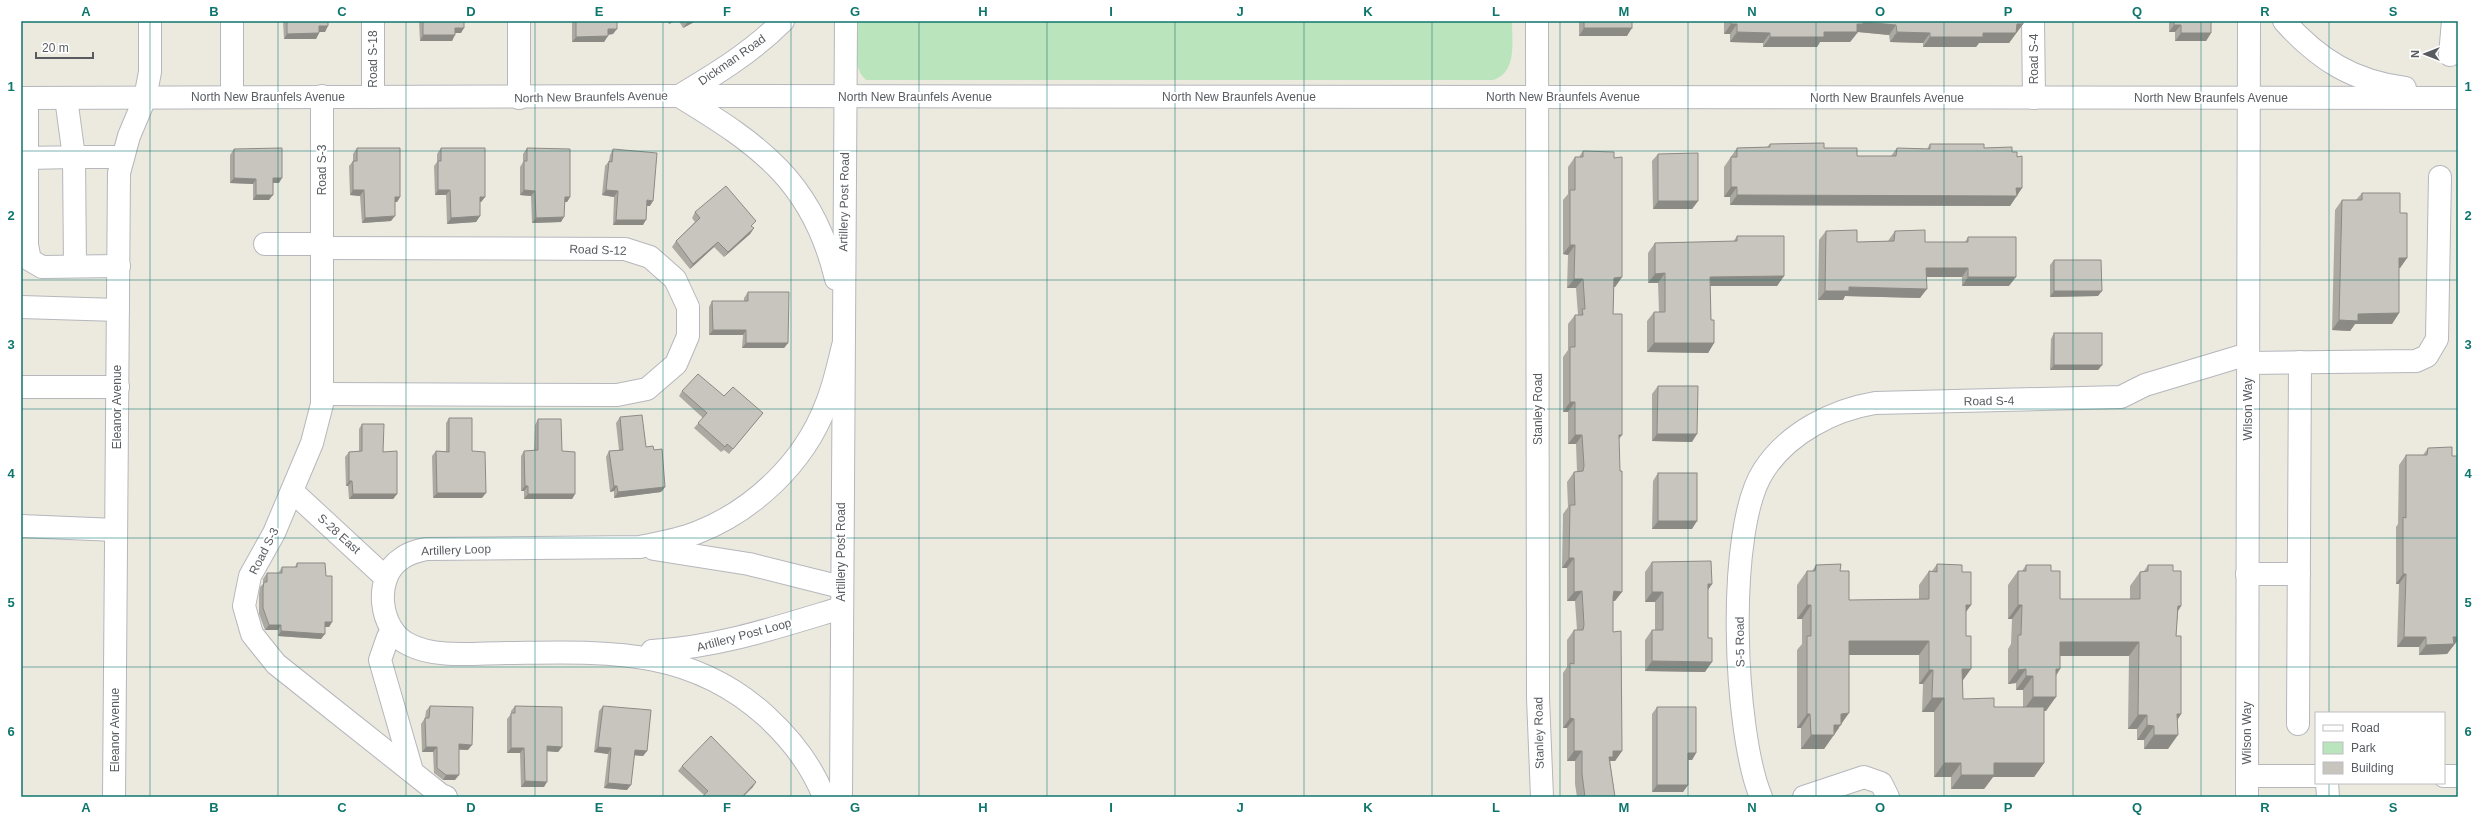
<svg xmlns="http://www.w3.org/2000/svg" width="2479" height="818" viewBox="0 0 2479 818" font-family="Arial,sans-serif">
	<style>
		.green { fill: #bae4bb }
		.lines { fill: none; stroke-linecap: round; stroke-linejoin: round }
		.minor-casing { stroke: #b5b7bc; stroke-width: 24 }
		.minor { stroke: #fff; stroke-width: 22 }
		.wall { fill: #aca9a3 }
		.shaded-wall { fill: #8c8a85 }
		.building { fill: #c8c5be; stroke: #8c8a85 }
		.grid { fill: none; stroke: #0f766e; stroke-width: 1; stroke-opacity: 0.55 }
		.labels { text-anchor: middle; stroke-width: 4; stroke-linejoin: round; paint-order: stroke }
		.street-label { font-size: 12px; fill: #585c60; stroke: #fff }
		.neatline { fill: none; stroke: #0f766e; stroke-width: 1.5 }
		.grid-label { font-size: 13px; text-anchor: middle; font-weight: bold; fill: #0f766e }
	</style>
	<rect width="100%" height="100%" fill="#ece9df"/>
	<!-- green -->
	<path class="green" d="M856,21H1512C1512,42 1517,73 1493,80H866C851,66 856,40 856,21Z"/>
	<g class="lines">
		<!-- minor casing -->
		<g class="minor-casing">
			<g id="minor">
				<path d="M519,21V98"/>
				<path d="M783,21C752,52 716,74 679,96C760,145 813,182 836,279"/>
				<path d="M1537,21L1538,698L1542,797"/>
				<path d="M2033,21L2034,98"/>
				<path d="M2284,21C2319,60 2353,81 2405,88"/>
				<path d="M2450,55L2453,21"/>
				<path d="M322,96V404L312,443L274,533L250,576L244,606L252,634L276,664L441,795L446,797"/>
				<path d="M232,97V21"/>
				<path d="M373,97V21"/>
				<path d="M21,98L679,96L2458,98"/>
				<path d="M27,98V245L30,260L42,267L119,266"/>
				<path d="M27,158L74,157L66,98"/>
				<path d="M265,244H322"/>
				<path d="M322,248L625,249L650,257L675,279L688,307V336L676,364L647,389L617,395L323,394"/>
				<path d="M75,266L74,157H123"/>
				<path d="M21,307L118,310"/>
				<path d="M2248,363L2416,361L2427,356L2437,339L2440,177"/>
				<path d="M21,387H118"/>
				<path d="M292,491L386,578"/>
				<path d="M21,526L116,530"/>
				<path d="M654,549L749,564L841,587"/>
				<path d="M2247,574H2299"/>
				<path d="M394,633L388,637L380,660L412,771"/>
				<path d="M652,651C719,647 778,627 841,608"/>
				<path d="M2298,724L2300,362"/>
				<path d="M2247,776H2316"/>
				<path d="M2444,776H2458"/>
				<path d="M2327,783L2328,797"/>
				<path d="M114,797L119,173L129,136L145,98L150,72V21"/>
				<path d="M824,797C812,766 791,739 766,716C689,646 604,652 507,653C476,653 436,659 408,644C379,630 373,577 401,559C408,553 417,551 426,549L640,547C659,543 678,540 696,533C753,511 804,463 826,405C834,386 838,366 843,346"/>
				<path d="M841,797L846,21"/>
				<path d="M1761,797C1734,733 1725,528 1764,470C1788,433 1833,410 1875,403L2121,397L2145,385L2248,354"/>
				<path d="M1804,797L1864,777L1881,783L1888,797"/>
				<path d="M2247,797L2249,21"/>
			</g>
		</g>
		<!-- minor -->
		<use href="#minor" class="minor"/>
	</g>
	<!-- wall -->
	<g class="wall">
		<path d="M283,21H328L325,32H319V33L316,39H284Z"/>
		<path d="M419,21H464L461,33H455L452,41H420Z"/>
		<path d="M572,21H617L613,34L608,35L604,42H572Z"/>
		<path d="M667,21H675L669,24Z"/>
		<path d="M679,21H696L683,28Z"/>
		<path d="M1579,21H1632L1627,36H1579Z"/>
		<path d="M1724,21H2023V24L2009,43H1979L1976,47H1923V43L1890,42L1889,35L1858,32L1850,42H1820L1817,47H1763V43L1730,42V34H1724Z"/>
		<path d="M2169,21H2211V33L2206,41H2175V32H2169Z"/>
		<path d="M1770,144L1824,148L1857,156H1891L1897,148L1927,149L1930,144L1984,148L2012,152L2022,188L2010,206L1730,205V197H1724V167L1737,148L1767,147Z"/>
		<path d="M357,148L400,197L397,202H395L391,221L362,223L360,196L350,195L349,166L353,161V154Z"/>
		<path d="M441,148L485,197L481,202H480V216L476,222L447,224L446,195H435L434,166L437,162V154Z"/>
		<path d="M527,148L570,197L567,202H565L561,222L532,223L531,196L520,195V167L523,162V154Z"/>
		<path d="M234,149L279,183H273L269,200H253V184L230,183V155Z"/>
		<path d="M613,149L650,206H647L643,225H613L614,197L602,195L605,166L609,161L610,155Z"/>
		<path d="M1583,151L1614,158L1622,277L1615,287H1614L1613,314L1619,439L1615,601H1613V632L1622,751L1615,761H1610L1615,797H1577L1575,784V761H1567V728H1563V673L1567,667V640L1574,630H1577L1575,601H1567V568H1562L1563,514L1568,507L1567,482L1574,472H1577L1576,444H1568V412H1563V357L1568,350V324L1575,315H1578L1576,288H1567L1568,255L1563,254V200L1568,194V167L1575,157H1579Z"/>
		<path d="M1658,154L1698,201L1692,209H1653L1652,161Z"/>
		<path d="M2362,193L2400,213L2407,258L2400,268H2399V313L2392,324H2355L2350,331L2332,330L2335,210L2342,200H2356Z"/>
		<path d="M695,212L752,227L754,228L750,234L724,257L714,247L690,269L672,247L676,241L695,222L692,218Z"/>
		<path d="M1826,231L1857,242L1888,241L1895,231L1925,242H1965L1968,237L2009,286H1962V277H1926L1920,298L1845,296L1843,300H1818L1819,240Z"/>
		<path d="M1737,236L1784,276L1777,286H1710L1711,320L1714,343L1708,353L1647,352V321L1654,312H1659L1658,283H1648V253L1655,243L1733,242Z"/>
		<path d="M2054,260L2098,296L2050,297V265Z"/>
		<path d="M748,292L788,343L784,348H742L743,335H709V307L712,301H744V298Z"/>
		<path d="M2054,333L2102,365L2098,370H2050L2051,339Z"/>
		<path d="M1658,386L1692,442L1652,441V394Z"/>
		<path d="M682,391L724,396L763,413L729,454L724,450L721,452L694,428L703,418L679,396Z"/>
		<path d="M620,417L646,447L654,450L665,487L661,492L614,498V491L610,492L606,457L609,451L619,450L616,423Z"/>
		<path d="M449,418L472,451L482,498H433L432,456L436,451H446V423Z"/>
		<path d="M538,419L562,451L575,494L572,499H524V491H521V456L524,451H534L535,425Z"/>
		<path d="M362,424L383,452L397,494L393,499H349L348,486H346L345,457L349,452L359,451V429Z"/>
		<path d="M2428,448L2452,456L2453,647H2452L2447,654L2419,655V647H2397L2399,584H2396V527L2398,524L2399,465L2406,455H2423Z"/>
		<path d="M1658,473L1692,529H1652L1653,481Z"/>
		<path d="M1652,562L1712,584L1708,590L1705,672L1645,671V640L1652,630H1655V602H1645V572Z"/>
		<path d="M297,563L326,576L332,622L329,627H325L321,639L278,636V630H265L259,614V594L260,587L263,584V579L267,573H279V572L282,567H295Z"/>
		<path d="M1937,564L1962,572L1971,605L1966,611L1962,680L1963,699L1994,707H2023V690H2016V683L2008,684V649L2011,644L2012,619H2008V585L2018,571H2022L2026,565L2051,571L2060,599H2130V586L2140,572L2144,571L2148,565L2173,571L2181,606L2178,611L2176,636L2181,714L2177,720L2168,749H2144V740H2137V729H2128L2129,656H2060V669L2056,676L2046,711H2044V763L2034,777H1993L1984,789H1951V777H1934V712H1922L1923,684H1919V655H1849L1839,728L1824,749H1801V728H1797V650L1802,644V619H1797V585L1807,571H1812L1816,565L1840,571L1849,600L1919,599V585L1929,571H1932Z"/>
		<path d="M430,706L468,750H459L455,780H443L434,773L433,752H422L421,724L425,718L426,711Z"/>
		<path d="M515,706L562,747L558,752L547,751L544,787H521L520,753H507V719L511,714V711Z"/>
		<path d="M603,706L647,751L643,756L634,755L627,790L604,788L608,754L594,752L599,711Z"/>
		<path d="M1657,707L1696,753L1692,760H1688V785L1683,792H1652V714Z"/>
		<path d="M682,766L756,782L752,788L704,795L678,771Z"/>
	</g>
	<!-- shaded-wall -->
	<g class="shaded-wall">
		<path d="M671,21H675L669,24Z"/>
		<path d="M690,21H696L683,28L687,23Z"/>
		<path d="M1863,22L1896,25L1889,35L1858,32L1850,42H1820L1817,47H1763L1770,37L1824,32L1857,24Z"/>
		<path d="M1731,24H1737L1730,34H1724Z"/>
		<path d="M2017,24H2023L2009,43H1979L1976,47H1923L1930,37L1983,33Z"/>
		<path d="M2174,25H2181L2175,32H2169Z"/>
		<path d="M319,26H328L325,32H316Z"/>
		<path d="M455,28H464L461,33H452Z"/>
		<path d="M1584,28H1632L1627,36H1579Z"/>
		<path d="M608,29H617L613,34L604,35Z"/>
		<path d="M1737,32L1770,33L1763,43L1730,42Z"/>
		<path d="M1897,32L1930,33L1923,43L1890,42Z"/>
		<path d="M319,33L316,39H284L287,34Z"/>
		<path d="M2181,33H2211L2206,41H2175Z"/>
		<path d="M423,35H455L452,41H420Z"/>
		<path d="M608,36L604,42H572L576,37Z"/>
		<path d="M234,178L256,179L253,184L230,183Z"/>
		<path d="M273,178H282L279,183H269Z"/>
		<path d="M1731,187H1737L1730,197H1724Z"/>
		<path d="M2022,188L2010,206L1730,205L1737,195Z"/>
		<path d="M353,190H364L360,196L350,195Z"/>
		<path d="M438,190H450L446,195H435Z"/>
		<path d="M524,190L535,191L531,196L520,195Z"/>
		<path d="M606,190L618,191L614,197L602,195Z"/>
		<path d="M256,195H273L269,200H253Z"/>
		<path d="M395,197H400L397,202H391Z"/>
		<path d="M480,197H485L481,202H476Z"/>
		<path d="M565,197H570L567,202H561Z"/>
		<path d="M647,200L653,201L650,206H644Z"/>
		<path d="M1658,201H1698L1692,209H1653Z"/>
		<path d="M395,216L391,221L362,223L365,218Z"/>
		<path d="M480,216L476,222L447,224L451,218Z"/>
		<path d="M564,217L561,222L532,223L536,218Z"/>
		<path d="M616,220H646L643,225H613Z"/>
		<path d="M754,228L750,234L724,257L728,252Z"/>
		<path d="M718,242L714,247L690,269L693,264Z"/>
		<path d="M1570,245H1575L1568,255L1563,254Z"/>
		<path d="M2399,258H2407L2400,268H2392Z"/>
		<path d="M1926,268H1968L1962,277H1920Z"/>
		<path d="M1665,273L1658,283H1648L1655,274Z"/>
		<path d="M1784,276L1777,286H1704L1710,277Z"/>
		<path d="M1622,277L1615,287H1607L1614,278Z"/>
		<path d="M1968,277H2016L2009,286H1962Z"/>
		<path d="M1574,279H1583L1576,288H1567Z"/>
		<path d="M1849,287L1927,289L1920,298L1845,296L1843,300H1818L1825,291Z"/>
		<path d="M2054,291H2102L2098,296L2050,297Z"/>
		<path d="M2399,313L2392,324H2355L2350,331L2332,330L2339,320L2358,314Z"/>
		<path d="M713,330H746L743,335H709Z"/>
		<path d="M746,343H788L784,348H742Z"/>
		<path d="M1654,343H1714L1708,353L1647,352Z"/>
		<path d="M2054,365H2102L2098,370H2050Z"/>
		<path d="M1570,402H1575L1568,412H1563Z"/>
		<path d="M1657,434H1697L1692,442L1652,441Z"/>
		<path d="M1575,435H1582L1576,444H1568Z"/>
		<path d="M1619,435H1622L1615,444Z"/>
		<path d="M349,481H352L348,486H346Z"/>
		<path d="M525,486H528L524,491H521Z"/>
		<path d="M614,486H617L614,491L610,492Z"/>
		<path d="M665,487L661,492L614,498L618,492Z"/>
		<path d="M437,493H486L482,498H433Z"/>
		<path d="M353,494H397L393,499H349Z"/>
		<path d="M528,494H575L572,499H524Z"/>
		<path d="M1658,521H1697L1692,529H1652Z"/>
		<path d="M1569,558H1574L1567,568H1562Z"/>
		<path d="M2403,574H2406L2399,584H2396Z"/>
		<path d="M1708,584H1712L1705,594Z"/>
		<path d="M1582,591L1575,601H1567L1574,592Z"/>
		<path d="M1614,591L1622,592L1615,601H1607Z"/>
		<path d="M1652,592H1663L1655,602H1645Z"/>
		<path d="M1807,605H1811L1802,619H1797Z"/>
		<path d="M1966,605H1971L1961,619Z"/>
		<path d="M2018,605H2022L2012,619H2008Z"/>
		<path d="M2178,606H2181L2172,620Z"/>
		<path d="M325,622H332L329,627H322Z"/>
		<path d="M269,625H281L278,630H265Z"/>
		<path d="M281,631L325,634L321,639L278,636Z"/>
		<path d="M2404,637H2426L2419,647H2397Z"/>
		<path d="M2453,637H2458V640L2447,654L2419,655L2426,645Z"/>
		<path d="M1849,641H1929L1919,655H1839Z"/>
		<path d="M2060,642H2139L2129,656H2050Z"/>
		<path d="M1652,661L1712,662L1705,672L1645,671Z"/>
		<path d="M1962,669H1971L1961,683Z"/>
		<path d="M2026,669L2016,683L2008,684L2018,670Z"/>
		<path d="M2056,669H2060L2050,683Z"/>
		<path d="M1929,670H1933L1923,684H1919Z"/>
		<path d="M2026,676H2033L2023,690H2016Z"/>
		<path d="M2033,697H2056L2046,711H2023Z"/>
		<path d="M1932,698H1944L1934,712H1922Z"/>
		<path d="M1849,713L1824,749H1801L1811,735L1841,714Z"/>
		<path d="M1807,714H1810L1801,728H1797Z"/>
		<path d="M2177,714H2181L2172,728Z"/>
		<path d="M2138,715H2147L2137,729H2128Z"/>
		<path d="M1570,718L1574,719L1567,728H1563Z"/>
		<path d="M2147,725L2154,726L2144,740H2137Z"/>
		<path d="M2154,735H2178L2168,749H2144Z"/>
		<path d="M459,744L472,745L468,750L456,749Z"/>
		<path d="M547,746L562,747L558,752L543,751Z"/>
		<path d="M426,747H437L433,752H422Z"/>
		<path d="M598,747L611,748L608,754L594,752Z"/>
		<path d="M511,748H524L520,753H507Z"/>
		<path d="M635,750L647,751L643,756L631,755Z"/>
		<path d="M1574,751H1582L1575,761H1567Z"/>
		<path d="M1613,751H1622L1615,761H1610L1606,767H1602Z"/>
		<path d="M1688,753H1696L1692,760H1683Z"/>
		<path d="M1944,763H1961L1951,777H1934Z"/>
		<path d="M1994,763H2044L2034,777H1993L1984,789H1951L1961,775Z"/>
		<path d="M446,775H459L455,780H443Z"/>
		<path d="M525,781L547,782L544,787H521Z"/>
		<path d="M756,782L752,788L743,797H742Z"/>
		<path d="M608,783L631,785L627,790L604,788Z"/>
		<path d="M1657,785H1688L1683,792H1652Z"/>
	</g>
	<!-- building -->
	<g class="building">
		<path d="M287,21H328V26H319V33L287,34Z"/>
		<path d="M423,21H464V28H455V35H423Z"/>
		<path d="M576,21H617V29H608V36L576,37Z"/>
		<rect x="1584" y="21" width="48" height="7"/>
		<path d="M1731,21H2023V24H2017L2016,33H1983V37H1930V33L1897,32L1896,25L1863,22V24H1857V32H1824V37H1770V33L1737,32V24H1731Z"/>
		<path d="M2174,21H2211V33H2181V25H2174Z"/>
		<path d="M1824,143V148H1857V156H1896L1897,148L1930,149V144H1984V148L2012,147V152H2017V157L2022,156V188H2016L2017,196L1737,195V187H1731V157H1737V148L1770,147V144Z"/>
		<path d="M282,148V178H273V195H256V179L234,178V149Z"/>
		<path d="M357,148H400V197H395V216L365,218L364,190H353V161H357Z"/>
		<path d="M441,148H485V197H480V216L451,218L450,190H438V161H441Z"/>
		<path d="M527,148L570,149V197H565L564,217L536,218L535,191L524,190V161H527Z"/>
		<path d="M613,149L657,153L653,201L647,200L646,220H616L618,191L606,190L609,161L612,162Z"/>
		<path d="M1583,151L1614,152V158L1622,157V277L1614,278L1613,314H1622V435H1619L1620,471H1622V592L1614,591L1613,597V632L1621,631L1622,751H1613V757H1609L1615,797H1585L1582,774V751H1574V719L1570,718V663L1574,664V630H1583L1584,625L1582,591L1574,592V558H1569L1570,505H1575L1574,472L1583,471L1584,466L1582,435H1575V402H1570V347H1575V315H1583L1582,309H1585L1583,279H1574L1575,245H1570V190H1575V157H1583Z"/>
		<path d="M1698,153V201H1658V154Z"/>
		<path d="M726,186L756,221L751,226L754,228L728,252L718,242L693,264L676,241L700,218L695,212Z"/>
		<path d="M2362,193H2400V213H2407V258H2399V313L2358,314V321L2339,320L2342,200H2362Z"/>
		<path d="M1857,230V242L1894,241L1895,231L1925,230V242H1968V237H2016V277H1968V268H1926L1927,289L1849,287V291H1825L1826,231Z"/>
		<path d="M1737,236H1784V276L1710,277L1711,320H1714V343H1654V312H1665V273L1655,274V243L1737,241Z"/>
		<path d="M2054,260H2101L2102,291H2054Z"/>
		<path d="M748,292H789L788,343H746V330H713L712,301H748Z"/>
		<rect x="2054" y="333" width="48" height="32"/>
		<path d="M698,374L724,396L733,387L763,413L733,449L727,444L725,447L698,423L707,413L682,391Z"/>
		<path d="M1658,386H1698L1697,434H1657Z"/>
		<path d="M642,415L646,447L653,446L654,450L662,449L665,487L618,492L617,486H614L609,451L623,450L620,417Z"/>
		<path d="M449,418H472V451L485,452L486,493H437L436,451L449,452Z"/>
		<path d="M538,419H561L562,451L575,452V494H528V486H525L524,451L538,450Z"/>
		<path d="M362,424H384L383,452L397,451V494H353L352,481H349V452L362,451Z"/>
		<path d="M2452,447V456H2458V637H2453L2454,644L2426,645V637H2404L2406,574H2403V517L2406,518V455H2427L2428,448Z"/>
		<rect x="1658" y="473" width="39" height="48"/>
		<path d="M1711,561L1712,584H1708V638H1712V662L1652,661V630H1663V592H1652V562Z"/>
		<path d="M297,563H325L326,576H332V622H325V634L281,631V625H269L263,608V588L264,582H267V573H282V567H297Z"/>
		<path d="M1841,564L1840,571H1849V600L1929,599V571L1937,572V564L1962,565V572H1971V605H1966V636H1971V669H1962L1963,699L1994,698V707H2044V763H1994V775H1961V763H1944V698H1932L1933,670H1929V641H1849V713L1841,714V725H1834V735H1811L1810,714H1807V636H1811V605H1807V571H1815L1816,565Z"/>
		<path d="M2026,565H2051V571H2060V599H2140V572L2148,571V565H2173V571H2181V606H2178L2176,636H2181V714H2177L2178,735H2154V726L2147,725V715H2138L2139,642H2060V669H2056V697H2033V676H2026V669L2018,670V635H2021L2022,605H2018V571H2026Z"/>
		<path d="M430,706L473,707L472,745L459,744V775H446L437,768V747H426L425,718H429Z"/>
		<path d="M515,706L562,707V747L547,746V782L525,781L524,748H511V713H515Z"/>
		<path d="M603,706L651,710L647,751L635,750L631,785L608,783L611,748L598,747Z"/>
		<path d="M1657,707H1696V753H1688V785H1657Z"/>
		<path d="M711,736L756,782L742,797H702L708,791L682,766Z"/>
	</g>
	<!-- grid -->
	<path class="grid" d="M150,21V797M278,21V797M406,21V797M535,21V797M663,21V797M791,21V797M919,21V797M1047,21V797M1175,21V797M1304,21V797M1432,21V797M1560,21V797M1688,21V797M1816,21V797M1944,21V797M2073,21V797M2201,21V797M2329,21V713M21,151H2458M21,280H2458M21,409H2458M21,538H2458M21,667H2458M2329,783V797"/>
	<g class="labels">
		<!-- street labels -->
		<g class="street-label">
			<text transform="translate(373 59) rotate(-90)" y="4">Road S-18</text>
			<text transform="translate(2034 59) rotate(-90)" y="4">Road S-4</text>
			<text transform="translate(732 60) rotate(-35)" y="4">Dickman Road</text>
			<text x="268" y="101">North New Braunfels Avenue</text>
			<text transform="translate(591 97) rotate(-1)" y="4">North New Braunfels Avenue</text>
			<text x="915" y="101">North New Braunfels Avenue</text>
			<text x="1239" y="101">North New Braunfels Avenue</text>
			<text x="1563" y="101">North New Braunfels Avenue</text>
			<text x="1887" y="102">North New Braunfels Avenue</text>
			<text x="2211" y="102">North New Braunfels Avenue</text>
			<text transform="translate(322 170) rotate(-90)" y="4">Road S-3</text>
			<text transform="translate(844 202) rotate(-89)" y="4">Artillery Post Road</text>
			<text transform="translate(598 250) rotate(2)" y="4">Road S-12</text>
			<text transform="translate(1989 401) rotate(-1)" y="4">Road S-4</text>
			<text transform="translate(117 407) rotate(-90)" y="4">Eleanor Avenue</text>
			<text transform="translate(1538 409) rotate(-90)" y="4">Stanley Road</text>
			<text transform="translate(2248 409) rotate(-90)" y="4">Wilson Way</text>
			<text transform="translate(339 534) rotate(42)" y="4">S-28 East</text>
			<text transform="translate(456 550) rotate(-2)" y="4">Artillery Loop</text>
			<text transform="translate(264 551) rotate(-63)" y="4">Road S-3</text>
			<text transform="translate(841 552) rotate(-90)" y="4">Artillery Post Road</text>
			<text transform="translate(744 635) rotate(-15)" y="4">Artillery Post Loop</text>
			<text transform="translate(1740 642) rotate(-91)" y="4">S-5 Road</text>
			<text transform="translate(115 730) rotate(-90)" y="4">Eleanor Avenue</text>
			<text transform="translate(1539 733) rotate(-91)" y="4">Stanley Road</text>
			<text transform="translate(2247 733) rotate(-90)" y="4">Wilson Way</text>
		</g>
	</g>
	<!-- border -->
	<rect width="2479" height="818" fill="none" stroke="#ffffff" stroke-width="44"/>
	<!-- legend -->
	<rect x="2315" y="712" width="130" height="72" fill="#ffffff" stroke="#bcbebf"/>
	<rect x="2323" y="725" width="20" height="6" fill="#ffffff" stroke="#bcbebf"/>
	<text x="2351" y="732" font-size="12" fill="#585c60">Road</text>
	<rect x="2323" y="742" width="20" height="12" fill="#bae4bb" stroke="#bcbebf"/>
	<text x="2351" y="752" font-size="12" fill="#585c60">Park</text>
	<rect x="2323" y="762" width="20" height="12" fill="#c8c5be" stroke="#bcbebf"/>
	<text x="2351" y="772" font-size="12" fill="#585c60">Building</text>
	<!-- north arrow -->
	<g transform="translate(2425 54) rotate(270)" stroke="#ffffff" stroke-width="3" paint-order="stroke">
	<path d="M0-3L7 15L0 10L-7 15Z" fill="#585c60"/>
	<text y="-6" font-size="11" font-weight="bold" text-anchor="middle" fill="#585c60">N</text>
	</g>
	<!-- scale -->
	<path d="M36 52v6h57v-6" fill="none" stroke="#585c60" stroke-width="2"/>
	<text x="42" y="52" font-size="12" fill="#585c60" stroke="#ffffff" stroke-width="3" paint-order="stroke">20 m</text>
	<rect x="22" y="22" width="2435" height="774" class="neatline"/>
	<g class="grid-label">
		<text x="86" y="16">A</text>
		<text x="214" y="16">B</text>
		<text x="342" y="16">C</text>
		<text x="471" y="16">D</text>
		<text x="599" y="16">E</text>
		<text x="727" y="16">F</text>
		<text x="855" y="16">G</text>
		<text x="983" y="16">H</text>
		<text x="1111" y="16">I</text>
		<text x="1240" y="16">J</text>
		<text x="1368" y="16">K</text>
		<text x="1496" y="16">L</text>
		<text x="1624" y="16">M</text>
		<text x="1752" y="16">N</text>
		<text x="1880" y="16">O</text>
		<text x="2008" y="16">P</text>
		<text x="2137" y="16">Q</text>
		<text x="2265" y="16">R</text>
		<text x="2393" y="16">S</text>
		<text x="11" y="91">1</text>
		<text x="2468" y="91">1</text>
		<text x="11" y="220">2</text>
		<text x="2468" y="220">2</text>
		<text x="11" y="349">3</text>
		<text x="2468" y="349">3</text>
		<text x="11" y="478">4</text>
		<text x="2468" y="478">4</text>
		<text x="11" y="607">5</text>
		<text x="2468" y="607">5</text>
		<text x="11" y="736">6</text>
		<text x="2468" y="736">6</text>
		<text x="86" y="812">A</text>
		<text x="214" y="812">B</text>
		<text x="342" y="812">C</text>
		<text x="471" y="812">D</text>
		<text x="599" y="812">E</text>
		<text x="727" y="812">F</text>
		<text x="855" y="812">G</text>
		<text x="983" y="812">H</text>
		<text x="1111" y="812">I</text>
		<text x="1240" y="812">J</text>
		<text x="1368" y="812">K</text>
		<text x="1496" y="812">L</text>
		<text x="1624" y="812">M</text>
		<text x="1752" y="812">N</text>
		<text x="1880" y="812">O</text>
		<text x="2008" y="812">P</text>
		<text x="2137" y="812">Q</text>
		<text x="2265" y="812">R</text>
		<text x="2393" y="812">S</text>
	</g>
</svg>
